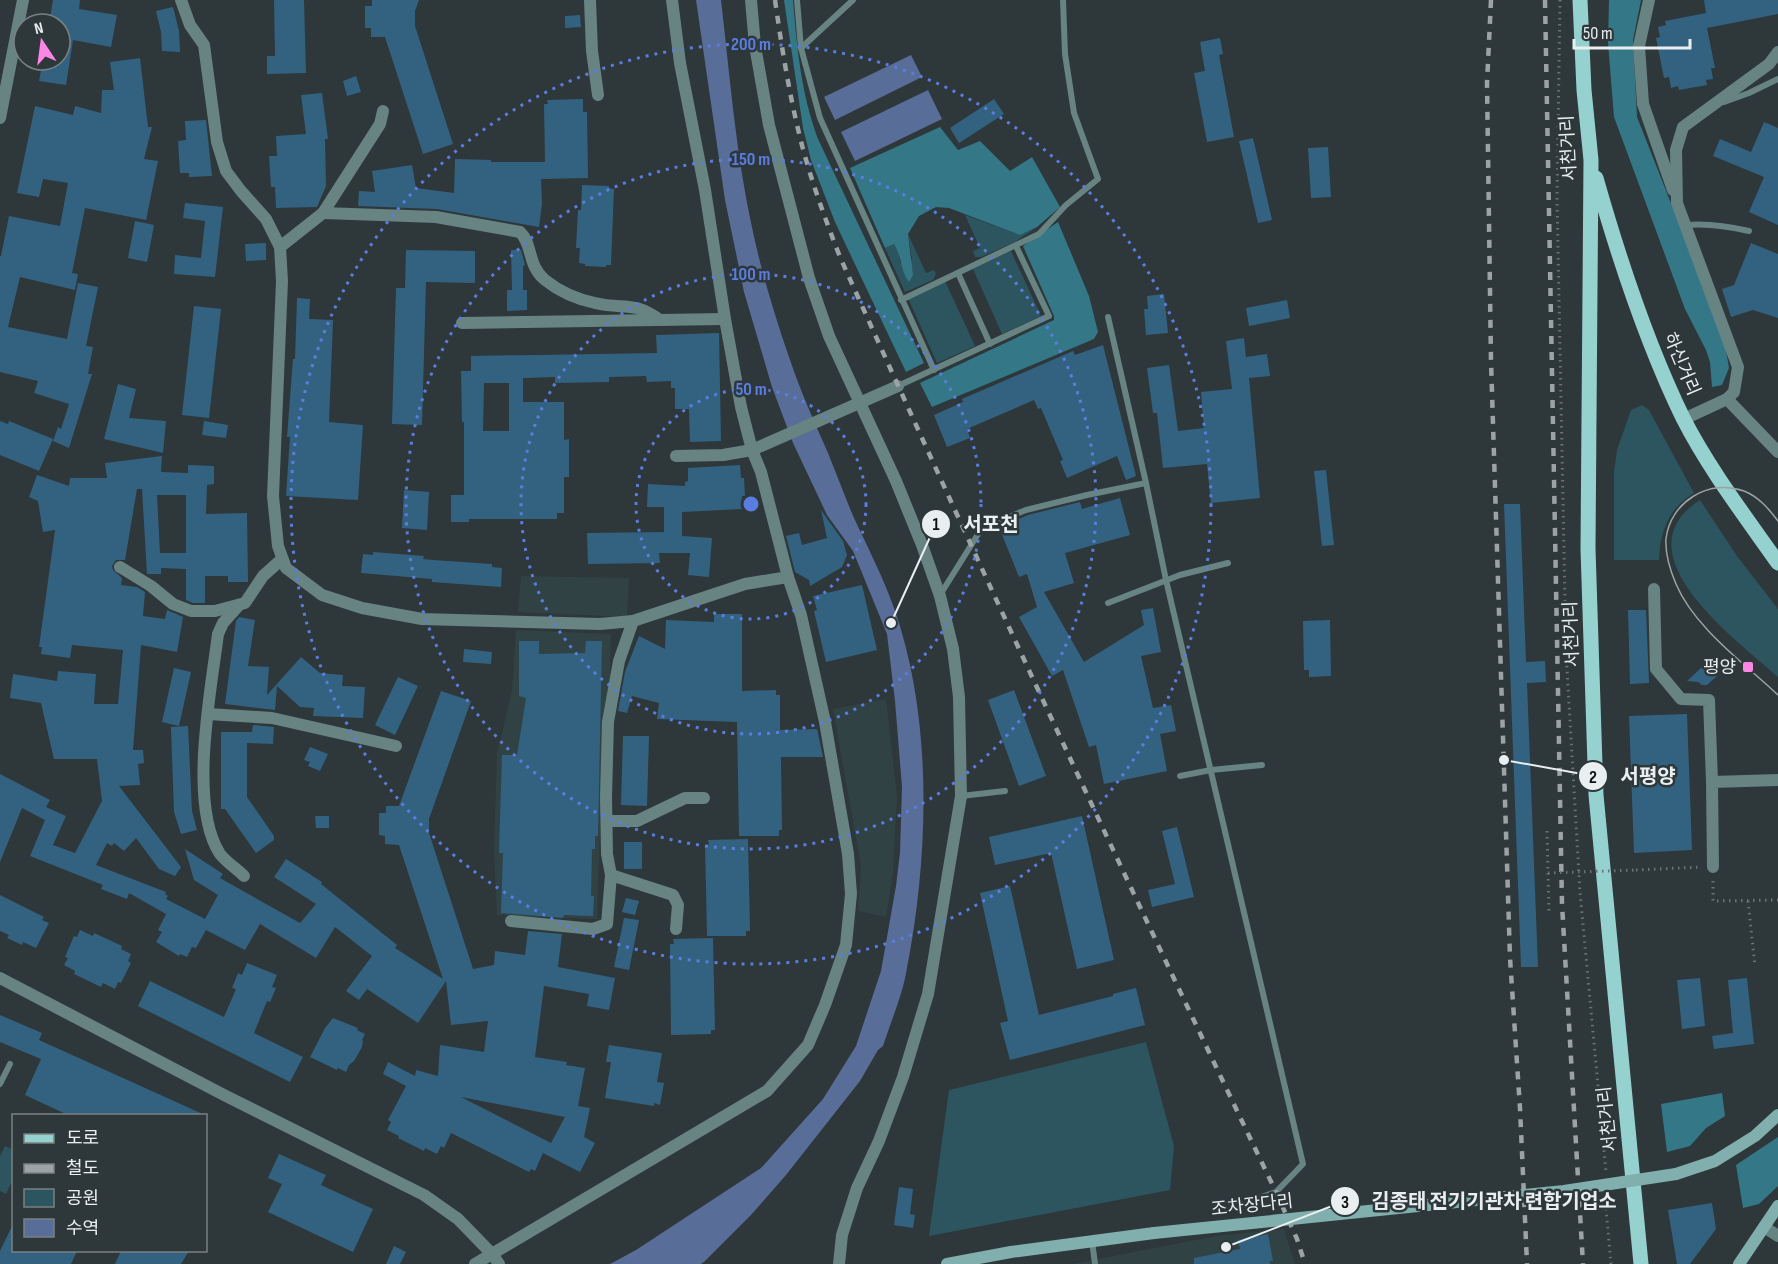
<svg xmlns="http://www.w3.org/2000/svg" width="1778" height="1264" viewBox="0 0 1778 1264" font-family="'Sofia Sans Condensed','Noto Sans KR',sans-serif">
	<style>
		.built { fill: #314245 }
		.green { fill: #2c5560 }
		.forest { fill: #347888 }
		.water { fill: #586d98 }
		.building { fill: #336281; fill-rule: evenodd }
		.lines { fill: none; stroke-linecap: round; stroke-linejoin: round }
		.path { stroke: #6b7376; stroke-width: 3; stroke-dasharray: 1.5 4.5; stroke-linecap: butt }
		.service { stroke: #678382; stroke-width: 6 }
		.minor { stroke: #678382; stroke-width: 12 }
		.tertiary { stroke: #678382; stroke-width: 12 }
		.secondary { stroke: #81afad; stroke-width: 12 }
		.primary { stroke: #95d1ce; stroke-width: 15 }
		.tram { stroke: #9ba3a4; stroke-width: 1.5 }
		.rail { stroke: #9ba3a4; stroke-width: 4.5; stroke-dasharray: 8 8; stroke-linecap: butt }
		.path-bridge { stroke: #6b7376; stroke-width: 3; stroke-dasharray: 1.5 4.5; stroke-linecap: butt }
		.secondary-bridge { stroke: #81afad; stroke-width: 12 }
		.ring { fill: none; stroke: #5a7edf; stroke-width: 3; stroke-dasharray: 3 6 }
		.poi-dot { fill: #fc86e4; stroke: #2e373a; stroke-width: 2 }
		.labels { text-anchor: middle; stroke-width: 5; stroke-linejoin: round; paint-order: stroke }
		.street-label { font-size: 18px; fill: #e9eff0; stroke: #2e373a }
		.poi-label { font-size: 18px; fill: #e9eff0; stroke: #2e373a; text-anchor: end }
		.centre { fill: #5a7edf; stroke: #2e373a; stroke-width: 3 }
		.ring-label { font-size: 18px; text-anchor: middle; font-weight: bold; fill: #5a7edf; stroke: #2e373a; stroke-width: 5; stroke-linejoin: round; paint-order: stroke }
		.leader { fill: none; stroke: #e9eff0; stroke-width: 2 }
		.callout-dot { fill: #e9eff0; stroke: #2e373a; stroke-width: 2 }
		.mark-label { font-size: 18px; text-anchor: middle; font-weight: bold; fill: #111 }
		.callout-label { font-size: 20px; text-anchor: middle; font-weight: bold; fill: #e9eff0; stroke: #2e373a; stroke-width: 5; stroke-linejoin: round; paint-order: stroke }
	</style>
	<rect width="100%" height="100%" fill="#2e373a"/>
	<!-- built -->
	<g class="built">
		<path d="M521,576L629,578L627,617L518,612Z"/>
		<path d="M516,630L611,634L609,709L604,710L597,919L497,915L494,852L497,754L512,690Z"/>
		<path d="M886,699L897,796L893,874L886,917L858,911L861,866L833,709Z"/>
		<path d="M1284,1229L1295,1264H1073L1216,1236Z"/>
	</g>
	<!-- green -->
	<g class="green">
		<path d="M965,215L1020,235L1037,227L1015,242L981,257H975L973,251L980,248Z"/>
		<path d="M908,234L926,273L934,270L936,274L933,280L905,292L885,248L894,244L899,251L900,263L912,260Z"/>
		<path d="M1011,251L1041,316L1002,334L973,269Z"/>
		<path d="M945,281L975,346L937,363L908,298Z"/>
		<path d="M1642,405L1649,410L1694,493C1669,508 1660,531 1659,560H1614V472L1617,450L1631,410Z"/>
		<path d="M1700,500L1737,556L1778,609V677C1737,640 1617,553 1700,500Z"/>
		<path d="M1146,1042L1174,1146L1170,1190L929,1236L949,1090Z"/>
		<path d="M5,1146L14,1150L13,1179L6,1194L0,1191V1156Z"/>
	</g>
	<!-- forest -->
	<g class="forest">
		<path d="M784,0H793C797,48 801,93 818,139L924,363L906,372L835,222L811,160L803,128Z"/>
		<path d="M1609,0H1641L1633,40L1637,117L1724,338L1729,368L1722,385L1712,387L1710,362L1706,350L1685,309L1614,117L1608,43Z"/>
		<path d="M940,127L958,150L980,141L1010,171L1032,157L1060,207L1037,227L1020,235L949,208L936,207L919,216L908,234L913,275L909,282C900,270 902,256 894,244L885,248L850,168Z"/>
		<path d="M1058,222L1089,296L1098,332L1094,339L932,407L920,383L1054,320V316L1023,246Z"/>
		<path d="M1722,1093L1725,1116L1706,1128L1690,1146L1667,1152L1661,1104Z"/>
		<path d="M1778,1137V1186L1759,1204L1743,1208L1736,1165Z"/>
	</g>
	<!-- water -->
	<g class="water">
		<path d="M696,0H721C730,77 736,156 753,232C762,274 775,316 789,357C800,390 814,421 828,453C837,475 845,497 854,518C868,548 883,577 894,608C933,718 929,854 907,968C903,994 891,1021 883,1046L878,1050L860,1081L786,1175L751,1215L705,1261L701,1264H610L636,1250L761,1168L823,1099L856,1046L881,971L896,886L900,852L902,787L895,701L887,634L853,551L827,515L793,443L772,387L744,292L725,200Z"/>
		<path d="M911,55L922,77L835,120L824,97Z"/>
		<path d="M928,90L942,119L855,161L841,132Z"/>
	</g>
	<!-- building -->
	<g class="building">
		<path d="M53,0H80L79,9L117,15L111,47L73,40L66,85L39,81L43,60H60V24H49Z"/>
		<path d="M274,0H304L306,73L267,74V56H275Z"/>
		<path d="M372,0H419L415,11V26L453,144L423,154L385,37H371V28H365V6H372Z"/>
		<path d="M1704,0H1778V14L1707,28L1715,68H1711L1713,79L1706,80L1707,85L1679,90L1678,86L1671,88L1669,77L1664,78L1656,38L1660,37L1658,27L1666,25L1665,21L1706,13Z"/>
		<path d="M173,7L179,31L180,52L162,51L161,32L156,11Z"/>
		<path d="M580,15L581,27L565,28V16Z"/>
		<path d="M1220,38L1223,54L1219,55L1234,137L1207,142L1194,73L1205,71L1200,42Z"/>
		<path d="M140,58L148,127H152L144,159L158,161L146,220L85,208L72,273L78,274L75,290L20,277L8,327L67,339L78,283L98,287L86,346L93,347L88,374H92L69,448L53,441L58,427L61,429L69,404L34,393L38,381L0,372V256H1L9,216L60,226L68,183L43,179L39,197L17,193L35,106L73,115L75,106L101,113L102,90H114L110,62Z"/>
		<path d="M356,76L361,92L347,96L343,81Z"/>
		<path d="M322,93L328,139H325L326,186L317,207L276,208L275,187H271L269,156H277L276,136L306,134L301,95Z"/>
		<path d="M583,99V112H587L588,178L541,179L542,204L539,227L437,209L358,206L359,191L375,192L372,171L412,165L416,188L454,193L455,159L491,160V162H545L544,104H548L547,100Z"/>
		<path d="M994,99L1004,114L959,143L950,128Z"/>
		<path d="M206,120L212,176L189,177V173H180L178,141L186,140L185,121Z"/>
		<path d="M1764,122L1778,128V225L1749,212L1764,177L1713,156L1720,139L1751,152Z"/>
		<path d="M1253,138L1272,220L1258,223L1239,141Z"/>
		<path d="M1328,147L1331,197L1311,198L1308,148Z"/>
		<path d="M582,185L609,186V188L614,189L611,265H606V267L585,266V264L579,263L580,248H576L578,210H581Z"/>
		<path d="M185,203L223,207L215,277L174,274L175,255L201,258L205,221L183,218Z"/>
		<path d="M135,221L154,225L147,262L128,258Z"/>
		<path d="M266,243V260L246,261L245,244Z"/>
		<path d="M1751,243L1778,254V318L1753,310L1731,317L1722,289L1734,285Z"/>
		<path d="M406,250L475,251V283L426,282L422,425L392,424L396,288H405Z"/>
		<path d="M511,250H521L525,265L523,266V290H527V310L507,311V290H512Z"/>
		<path d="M1164,294L1168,333L1146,335L1144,309H1148L1147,296Z"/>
		<path d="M297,298L310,299L309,319L333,320L329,422L363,425L358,500L286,496L290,437H287L293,359H295Z"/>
		<path d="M1287,300L1290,318L1249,326L1246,308Z"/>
		<path d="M194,306L221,309L209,418L182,415Z"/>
		<path d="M719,333L721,441L690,442L689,409H675V388H671V381L647,382L646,376L609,377V382L555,383V377L523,378V402H564V440L569,439V477H564V513H557V519H469V522H451V495H464V422H462L461,371H471V356L657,353L656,335ZM484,383H509V431H483Z"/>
		<path d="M1244,338L1246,357L1267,354L1270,376L1249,378L1260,498L1211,503L1207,464L1163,468L1157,413H1153L1147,368L1169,365L1178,431L1204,428L1201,392L1232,389L1226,341Z"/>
		<path d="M1103,345L1136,476L1126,480L1117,456L1067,478L1060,461L1063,460L1041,408L1038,409L1034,400L967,429L970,438L947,447L934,415L963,402L962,399L1073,351L1075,355Z"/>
		<path d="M118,384L136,389L129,418L166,421L163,453L104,439Z"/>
		<path d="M0,421L8,424L9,421L53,439L39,471L0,455Z"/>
		<path d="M204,421L228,425L226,438L202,435Z"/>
		<path d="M162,456L161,472L188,473V465L214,466V484L207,485L206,514L247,513L248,582H228V576H205V603H193L186,600V569L161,568V574H147L142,489H137L125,560H116L112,566L113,570L122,578L121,585L137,587L145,592L143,616L165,619L167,610L183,617L177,652L141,645L133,750H143L144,763L138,764L140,785L119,786L181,867L175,876L159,869L136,838L124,851L114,843L112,846L107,843L96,865L166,892L165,894L168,896L166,899L205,919L218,895L194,880L185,849L223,874L220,878L300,923L316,904L274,877L286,859L322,882L321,884L397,945L395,948L443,979L399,845L385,844V836L379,835V813H386V806H399L441,691L471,701L429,819V833L473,969L494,965L495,951L525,955L528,931L562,934L558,967L615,978L609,1010L587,1006L589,994L544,986L535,1057L567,1062L566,1065L585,1068L578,1106L590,1108L584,1137L595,1143L580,1172L543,1153L535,1171L531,1169L529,1172L451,1133L444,1148L441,1146L437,1154L425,1148L424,1151L398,1138L399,1136L387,1130L391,1122L388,1120L406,1086L383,1074L388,1062L415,1076L416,1070L438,1076L440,1045L484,1052L488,1021L451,1025L446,981L418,1023L367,989L359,1000L346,991L372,956L335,927L316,958L260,924L245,950L206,930L196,948L192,947L187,957L180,954L179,956L156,942L162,932L158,930L166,914L129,893L127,899L101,889L103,885L30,856L45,820L22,808L0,862V774L50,800L46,807L66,816L53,845L75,853L102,801L97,759H54L41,703L10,698L13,674L57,681L58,671L96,674L94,704H118L123,650L72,645L70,658L41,654L42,647H39L55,530L43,532L38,501L29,497L37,475L69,486L70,478H107L105,463ZM157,495H186V553H160ZM461,1097L565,1117L551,1143Z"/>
		<path d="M740,465L741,478H744L745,496H742L743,509L682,512V536L712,538L709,577L688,575L690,553H659L660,563L588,564L587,533L664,532V507H647L648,484L685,486V482L688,481V468Z"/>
		<path d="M1326,470L1334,545L1322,546L1314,471Z"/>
		<path d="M404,490L429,492L427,530L402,528Z"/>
		<path d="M1120,498L1130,535L1065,553L1074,583L1044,592L1084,662L1144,625L1141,610L1153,608L1161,652L1141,656L1153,708L1171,705L1176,731L1160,734L1167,771L1104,784L1096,745L1089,747L1063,670L1052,676L1019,617L1037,607L1027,574L1019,577L999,527L1028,515L1080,502L1082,509Z"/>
		<path d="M1504,504H1520L1526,662L1545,661L1546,682L1527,683L1538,967H1521Z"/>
		<path d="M821,510L843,541L847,555L842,567L810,586L809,580L795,572L786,536L799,533L802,545L827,538Z"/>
		<path d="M373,552L424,556L423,559L433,560L492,564V567L502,568L501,587L432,582V579L361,573L363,554L373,555Z"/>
		<path d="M862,585L877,650L826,662L814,611L817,610L813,596Z"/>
		<path d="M1628,610H1646L1649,683L1630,684Z"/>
		<path d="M714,614H742V691L776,690V695H780V730L817,729L823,757H781L782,830H779V836H739L737,722L657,719L659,703L632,696L627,713L618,711L625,672L639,636L665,649L666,620L714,622Z"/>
		<path d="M239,617L255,620L248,666L269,667L267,695L301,657L320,673L343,675L342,686L365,687L363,718L313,716L314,708L300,707L277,686L275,710L225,704L236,621Z"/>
		<path d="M1330,620L1331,676L1309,677V670H1304L1303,621Z"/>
		<path d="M519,641H539V654L585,653L586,641H602L598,836H595V849H592L591,896H594L593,916L564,915L563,918L501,913L503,853H499L502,755H517L526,698L519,696Z"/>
		<path d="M464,649L492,652L491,664L463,662Z"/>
		<path d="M1702,667H1708L1717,676L1707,685H1702L1698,682L1687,681Z"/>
		<path d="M174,668L191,672L179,726L162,722Z"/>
		<path d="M398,677L418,686L395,735L375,725Z"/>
		<path d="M1014,690L1046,776L1019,786L988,700Z"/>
		<path d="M1687,714L1692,850L1634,853L1629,716Z"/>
		<path d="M253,725L274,727L273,744L247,743V797L274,836V840L256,853L225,809H221V732H252Z"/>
		<path d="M188,726L192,811L197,830L181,834L174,812L171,727Z"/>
		<path d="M623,736H649L647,806L621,805Z"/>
		<path d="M310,747L328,754L320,771L308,766L310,762L304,760Z"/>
		<path d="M315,816H329V828H316Z"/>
		<path d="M1082,816L1114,960L1077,969L1051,853L995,865L989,837Z"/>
		<path d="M1177,827L1194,897L1152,907L1148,890L1175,884L1162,831Z"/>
		<path d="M748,839L750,931H746V936H707L705,845H709L708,840Z"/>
		<rect x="624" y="842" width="18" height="27"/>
		<path d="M1010,886L1039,1015L1113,996V994L1136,988L1145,1025L1010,1060L1000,1023L1008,1021L980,893Z"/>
		<path d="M0,895L44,917L42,920L49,923L36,948L23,942L22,945L7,938L9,935L0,931Z"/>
		<path d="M626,898L639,901L635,915L622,912Z"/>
		<path d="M624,918L639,920L629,970L614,967Z"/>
		<path d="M80,930L93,936L94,933L105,938L122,946L121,949L131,954L128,961L131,963L121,983L118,982L115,989L103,983L101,987L74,974L75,971L64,965L68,958L65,957L74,936L77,937Z"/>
		<path d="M713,938L715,1030H711V1034L671,1035L670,944H674L673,939Z"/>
		<path d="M247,963L277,975L272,987L276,988L270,1002L267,1001L254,1033L303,1057L290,1082L138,1006L150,981L224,1017L236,989L232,988L238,973L242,975Z"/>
		<path d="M1700,978L1705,1026L1682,1029L1677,980Z"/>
		<path d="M1747,978L1754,1044L1714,1049L1712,1036L1733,1033L1728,980Z"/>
		<path d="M0,1015L42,1033L39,1040L207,1116H70L25,1095L41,1059L0,1042Z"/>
		<path d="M333,1018L358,1028L357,1030L365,1034L362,1040L363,1041L362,1047L354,1061L349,1065L346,1072L338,1068L337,1070L310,1057L325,1028Z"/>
		<path d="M609,1045L662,1053L657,1082L664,1083L660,1105L654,1103V1106L605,1098L611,1062H606Z"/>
		<path d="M279,1154L326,1175L321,1185L373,1209L353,1252L268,1212L282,1184L268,1178Z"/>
		<path d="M899,1187L913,1189L910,1214L915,1215L913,1228L894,1225Z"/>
		<path d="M1712,1203L1716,1229L1690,1264H1677L1668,1210Z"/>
		<path d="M14,1222V1251H77L71,1264H0V1251Z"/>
		<path d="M1268,1234L1273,1261H1270V1264H1194V1258L1240,1249L1238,1240Z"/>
		<path d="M394,1246L406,1252L400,1264H386Z"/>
		<path d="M121,1251H189L181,1264H115Z"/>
	</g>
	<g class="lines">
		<!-- path -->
		<g class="path">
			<path d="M1560,0L1557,199L1566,652L1580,892L1606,1172"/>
			<path d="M1547,831L1549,912"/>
			<path d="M1636,870L1702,867"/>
			<path d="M1713,881V901L1778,900"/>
			<path d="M1748,901L1755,966"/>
			<path d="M1605,1197L1611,1264"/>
		</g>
		<!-- service -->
		<g class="service">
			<path d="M797,0L801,48L820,118L934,370"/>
			<path d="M801,48L853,0"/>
			<path d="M1724,102L1749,93L1778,79"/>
			<path d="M1685,225C1707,223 1728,226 1749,231"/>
			<path d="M958,273L990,344"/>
			<path d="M901,300L1039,234L1066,205L1098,179L1074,113L1065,54L1063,0"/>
			<path d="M898,386L1049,316L1016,246"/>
			<path d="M1146,483L1166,580L1303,1164L1276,1192L1249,1201"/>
			<path d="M940,595L980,531L992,524L1026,510L1087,495L1146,483L1108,317"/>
			<path d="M1108,603L1180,575L1228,563"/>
			<path d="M1180,776L1211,770L1262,765"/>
			<path d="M961,796L1005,791"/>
			<path d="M0,1084L10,1064"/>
			<path d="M1092,1241L1095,1264"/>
		</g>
		<!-- minor -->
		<g class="minor">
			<path d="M181,0L190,25L204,45L217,142L226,171L241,191L266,219L280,247L282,281L273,496L278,546L286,568L322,595L362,608L422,619L600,624L633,621L745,584L788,577"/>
			<path d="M590,0L592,51L598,95"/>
			<path d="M1649,0L1639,46L1643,104L1673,190"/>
			<path d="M323,213L436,217L520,232C533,244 527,265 545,280C560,292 576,299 595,303C624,310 633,300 660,320"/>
			<path d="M280,247L323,213L380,124L383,111"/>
			<path d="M462,323L725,319"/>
			<path d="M1727,399L1778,452"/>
			<path d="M1684,419L1727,399L1734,392L1738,367L1677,203L1676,150L1683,127L1769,64L1778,52"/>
			<path d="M120,567L151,586L173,604L191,611H215L245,603L263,576L282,559"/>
			<path d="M1654,589L1656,669L1681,699L1709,700L1712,782"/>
			<path d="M239,605L223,623L218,634C211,690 188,805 220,854C226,862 237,869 244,876"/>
			<path d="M208,714L272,718L396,746"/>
			<path d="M607,821H637L685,798H704"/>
			<path d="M1713,867L1712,782L1778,780"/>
			<path d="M611,875L673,895L678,905L676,929"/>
			<path d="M511,921L593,929L607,924L611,875L607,854L606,797L608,722L619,661L633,621"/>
			<path d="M1764,1227L1778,1236"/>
		</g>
		<!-- tertiary -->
		<g class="tertiary">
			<path d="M751,0L755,46L769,125L809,278L829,336L896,481L922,545L940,596L953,649L959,697L961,796L928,994L903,1077L879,1141L857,1188L842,1235L839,1264"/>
			<path d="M0,118L23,0"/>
			<path d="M676,456L723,455L752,450L898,386"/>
			<path d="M0,978L224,1095L424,1195L458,1219L493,1255L499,1264"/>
			<path d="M475,1264L767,1091L808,1045L825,1005L846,945L851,894L848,854L825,722L801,615L788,577L761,472L752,450L741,407L725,319L705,190L680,63L672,0"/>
		</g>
		<!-- secondary -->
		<g class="secondary">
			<path d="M1676,1174L1715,1161L1755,1136L1778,1115"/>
			<path d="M947,1264L1011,1252L1154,1233"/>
			<path d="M1739,1264L1778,1206"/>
		</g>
		<!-- primary -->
		<g class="primary">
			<path d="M1580,0L1584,90L1591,160L1588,549L1596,795L1641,1264"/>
			<path d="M1596,178C1619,259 1646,342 1683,418C1709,469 1745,516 1778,563"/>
		</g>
		<!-- tram -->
		<path class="tram" d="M1778,521C1769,509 1759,497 1744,491C1709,478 1670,502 1666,539C1665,554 1670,570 1676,584C1694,627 1744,663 1778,695"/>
		<!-- rail -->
		<g class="rail">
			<path d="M775,0C782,49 790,100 803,149C813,186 826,221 840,257C981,571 1127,882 1276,1192L1297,1239L1305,1264"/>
			<path d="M1491,0L1487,83L1491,361L1510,958L1520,1108L1527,1264"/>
			<path d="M1545,0L1562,904L1583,1264"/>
		</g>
		<!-- path-bridge -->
		<path class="path-bridge" d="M1548,873L1636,870"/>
		<!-- secondary-bridge -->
		<path class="secondary-bridge" d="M1154,1233L1564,1191L1676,1174"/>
	</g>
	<!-- distance rings -->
	<g class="ring">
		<circle cx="751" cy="504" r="115"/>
		<circle cx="751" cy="504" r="230"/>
		<circle cx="751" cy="504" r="345"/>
		<circle cx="751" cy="504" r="460"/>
	</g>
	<!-- markers -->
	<rect class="poi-dot" x="1742" y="661" width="12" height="12" rx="3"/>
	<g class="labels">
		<!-- street labels -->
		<g class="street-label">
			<text transform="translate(1568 148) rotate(-93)" y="6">서천거리</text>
			<text transform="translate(1682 364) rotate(67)" y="6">하신거리</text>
			<text transform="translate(1571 634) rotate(-92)" y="6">서천거리</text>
			<text transform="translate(1607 1119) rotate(-96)" y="6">서천거리</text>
			<text transform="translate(1252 1205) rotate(-6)" y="6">조차장다리</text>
		</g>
		<!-- poi labels -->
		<g class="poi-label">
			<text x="1736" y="673">평양</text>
		</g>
	</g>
	<circle cx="751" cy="504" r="9" class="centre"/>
	<g class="ring-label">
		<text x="751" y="50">200 m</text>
		<text x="751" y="165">150 m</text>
		<text x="751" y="280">100 m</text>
		<text x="751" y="395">50 m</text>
	</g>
	<!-- callouts -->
	<path class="leader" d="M891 623L936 524M1504 760L1593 776M1226 1247L1345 1201"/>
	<g class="callout-dot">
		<circle cx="891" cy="623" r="6"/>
		<circle cx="1504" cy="760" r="6"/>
		<circle cx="1226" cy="1247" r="6"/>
		<circle cx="936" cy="524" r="15"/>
		<circle cx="1593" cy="776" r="15"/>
		<circle cx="1345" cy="1201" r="15"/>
	</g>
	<g class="mark-label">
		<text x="936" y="530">1</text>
		<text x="1593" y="783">2</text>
		<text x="1345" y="1208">3</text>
	</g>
	<g class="callout-label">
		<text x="991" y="531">서포천</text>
		<text x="1648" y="783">서평양</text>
		<text x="1494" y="1208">김종태 전기기관차 련합기업소</text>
	</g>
	<!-- legend -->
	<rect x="12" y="1114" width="195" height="138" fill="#2e373a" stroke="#798183" stroke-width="1.5"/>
	<rect x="24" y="1134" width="30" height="9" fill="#95d1ce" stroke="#798183" stroke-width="1.5"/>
	<text x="66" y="1144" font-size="18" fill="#e9eff0">도로</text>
	<rect x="24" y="1164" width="30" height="9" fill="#9ba3a4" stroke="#798183" stroke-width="1.5"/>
	<text x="66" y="1174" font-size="18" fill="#e9eff0">철도</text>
	<rect x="24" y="1189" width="30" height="18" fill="#2c5560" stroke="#798183" stroke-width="1.5"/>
	<text x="66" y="1204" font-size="18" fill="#e9eff0">공원</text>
	<rect x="24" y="1219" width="30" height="18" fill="#586d98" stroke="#798183" stroke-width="1.5"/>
	<text x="66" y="1234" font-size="18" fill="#e9eff0">수역</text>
	<!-- north arrow -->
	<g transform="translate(42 42) rotate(347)"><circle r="28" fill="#2e373a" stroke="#798183" stroke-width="1.5"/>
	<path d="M0-4.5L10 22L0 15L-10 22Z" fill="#fc86e4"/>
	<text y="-9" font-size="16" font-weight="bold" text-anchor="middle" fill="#e9eff0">N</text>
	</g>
	<!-- scale -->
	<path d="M1574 39v9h116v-9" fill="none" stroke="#e9eff0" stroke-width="3"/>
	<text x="1583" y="39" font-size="18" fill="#e9eff0" stroke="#2e373a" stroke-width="4.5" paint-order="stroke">50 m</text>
</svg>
